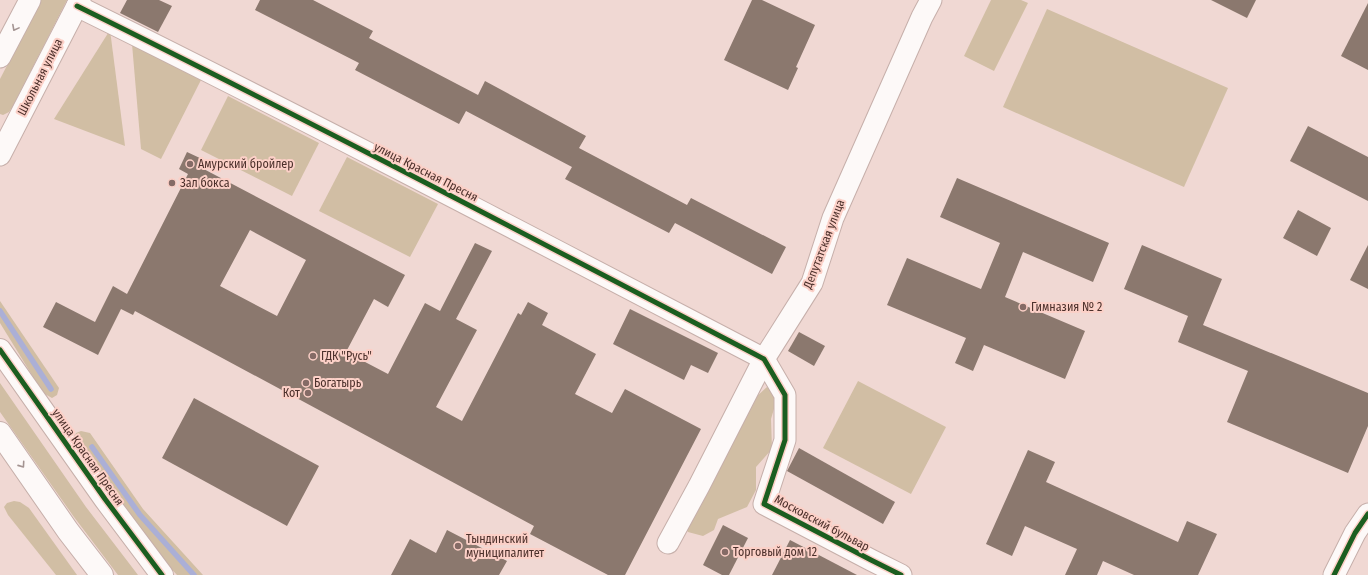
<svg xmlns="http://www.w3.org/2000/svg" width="1368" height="575" viewBox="0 0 1368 575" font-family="'Fira Sans Condensed',sans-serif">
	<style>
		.green { fill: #d1bea4 }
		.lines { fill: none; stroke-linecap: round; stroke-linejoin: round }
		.stream { stroke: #abafd6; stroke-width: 5.5 }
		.building { fill: #8b786e; fill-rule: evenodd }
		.minor-casing { stroke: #c6afaa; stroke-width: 23 }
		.tertiary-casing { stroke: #c6afaa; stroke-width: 24 }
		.minor { stroke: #fdf9f8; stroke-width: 21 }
		.tertiary { stroke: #fdf9f8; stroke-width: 22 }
		.cycleway-casing { stroke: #fcd0c7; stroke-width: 8 }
		.cycleway { stroke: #1b5e20; stroke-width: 5 }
		.oneway { stroke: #a49492 }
		.poi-dot { fill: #856b66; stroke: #fcd0c7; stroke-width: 1.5 }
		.labels { text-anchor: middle; stroke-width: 4; stroke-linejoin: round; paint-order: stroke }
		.street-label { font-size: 12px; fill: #4c302b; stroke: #fcd0c7 }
		.poi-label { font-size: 12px; fill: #4c302b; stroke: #fcd0c7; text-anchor: start }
	</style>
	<rect width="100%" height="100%" fill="#f0d8d3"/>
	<!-- green -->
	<g class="green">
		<path d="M41,0H67L13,106L9,112L3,115L0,114V79Z"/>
		<path d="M991,0H1021L1028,3L994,71L964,56Z"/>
		<path d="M1047,9L1228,88L1184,187L1003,107Z"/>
		<path d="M110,30L125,146L54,119Z"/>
		<path d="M132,44L201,80L161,159L141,149Z"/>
		<path d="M228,96L319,143L292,196L201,150Z"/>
		<path d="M347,157L438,204L410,257L319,211Z"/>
		<path d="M0,301L59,388L57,395L52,398L43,393L0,323Z"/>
		<path d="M858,381L946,427L911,494L823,448Z"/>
		<path d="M0,383L86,507L138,575H118L74,517L0,412Z"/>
		<path d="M767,387L778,395L771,419L772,449L756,467V490L747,507L718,519L714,530L703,536L688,532L683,525L746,406Z"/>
		<path d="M81,431L90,433L143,509L203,575H177L142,537L73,440L76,433Z"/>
		<path d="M14,501L20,502L29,508L77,575H56L8,515L4,507L7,503Z"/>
	</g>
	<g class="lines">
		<!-- stream -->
		<g class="stream">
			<path d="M0,311L51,389"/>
			<path d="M92,447L140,515L194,575"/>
		</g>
	</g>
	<!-- building -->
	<g class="building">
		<path d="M127,0H159L172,6L158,32L120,13Z"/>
		<path d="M260,0H313L373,31L369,38L478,95L485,81L586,136L579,148L687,205L691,198L786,247L772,274L675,223L669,233L565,179L572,167L466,111L459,124L355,70L359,63L255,10Z"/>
		<path d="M752,0H762L815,25L796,67L798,68L788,90L724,60Z"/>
		<path d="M1211,0H1256L1247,18Z"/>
		<path d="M1368,3V70L1341,56Z"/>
		<path d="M1308,126L1368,157V201L1290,161Z"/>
		<path d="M187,152L202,159L198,166L405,275L388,307L374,299L346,352L388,374L425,303L440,311L475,243L492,251L456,319L477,330L436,407L462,421L518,313L521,315L528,302L548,313L542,325L596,354L575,394L612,413L625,389L701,429L625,575H608L530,534L534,526L135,311L133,315L121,309L98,355L43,327L56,302L95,322L113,286L127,294L188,174L179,169ZM250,230L306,260L277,316L220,286Z"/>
		<path d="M957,178L1109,243L1093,282L1023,252L1005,297L1085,331L1065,379L984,345L973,371L955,363L966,338L887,305L907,258L981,289L1000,243L940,217Z"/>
		<path d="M1298,210L1331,228L1317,256L1283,238Z"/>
		<path d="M1142,245L1222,279L1203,325L1368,393V426L1348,473L1227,422L1248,371L1178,342L1188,316L1124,289Z"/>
		<path d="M1368,245V289L1350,280Z"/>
		<path d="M630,309L718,353L708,373L691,365L684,380L613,344Z"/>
		<path d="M799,332L825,346L814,366L788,351Z"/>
		<path d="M194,398L319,466L287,526L162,458Z"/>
		<path d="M799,448L895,502L883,524L787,471Z"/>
		<path d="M1028,450L1055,462L1046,482L1178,542L1187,521L1217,534L1198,575H1134L1103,561L1097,575H1065L1077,549L1025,526L1012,556L986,544Z"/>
		<path d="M723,525L748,538L729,575H722L703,565Z"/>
		<path d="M447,530L507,561L499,575H391L410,539L436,553Z"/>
		<path d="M790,540L815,553L857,575H772Z"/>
	</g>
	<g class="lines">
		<!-- minor casing -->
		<g class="minor-casing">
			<g id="minor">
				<path d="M77,6C308,120 536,240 764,359L785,395V440L764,504L871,560L901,575"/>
				<path d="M0,57L30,0"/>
				<path d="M0,155L80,0"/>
				<path d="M668,543L699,486L764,359L812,283L833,218L922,17L931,0"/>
				<path d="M1334,575L1355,533L1368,514"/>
			</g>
		</g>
		<!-- tertiary casing -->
		<g class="tertiary-casing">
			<g id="tertiary">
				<path d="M0,350L105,499L162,575"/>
				<path d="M0,433L68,531L102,575"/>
			</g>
		</g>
		<!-- minor -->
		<use href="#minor" class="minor"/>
		<!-- tertiary -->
		<use href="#tertiary" class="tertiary"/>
		<!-- cycleway casing -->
		<g class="cycleway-casing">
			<g id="cycleway">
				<path d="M77,6C308,120 536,240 764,359L785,395V440L764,504L871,560L901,575"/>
				<path d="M0,350L105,499L162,575"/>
				<path d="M1334,575L1355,533L1368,514"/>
			</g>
		</g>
		<!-- cycleway -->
		<use href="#cycleway" class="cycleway"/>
	</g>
	<!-- one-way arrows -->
	<defs><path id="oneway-chevron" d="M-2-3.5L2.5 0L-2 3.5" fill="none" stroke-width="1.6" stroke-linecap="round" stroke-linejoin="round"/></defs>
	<g class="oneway">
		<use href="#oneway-chevron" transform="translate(15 28) rotate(118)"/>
		<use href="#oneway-chevron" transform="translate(22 465) rotate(55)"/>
	</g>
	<!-- markers -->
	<g class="poi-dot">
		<circle cx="190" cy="164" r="4"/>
		<circle cx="172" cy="183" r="4"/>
		<circle cx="1023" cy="307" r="4"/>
		<circle cx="313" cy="356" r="4"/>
		<circle cx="306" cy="383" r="4"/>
		<circle cx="308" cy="393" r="4"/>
		<circle cx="458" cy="546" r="4"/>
		<circle cx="725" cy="552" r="4"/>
	</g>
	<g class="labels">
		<!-- street labels -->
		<g class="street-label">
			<text transform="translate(40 77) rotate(-63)" y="4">Школьная улица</text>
			<text transform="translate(426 172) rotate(27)" y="4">улица Красная Пресня</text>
			<text transform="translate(824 244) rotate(-69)" y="4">Депутатская улица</text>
			<text transform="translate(88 457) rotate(55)" y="4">улица Красная Пресня</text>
			<text transform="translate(822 523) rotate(28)" y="4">Московский бульвар</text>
		</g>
		<!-- poi labels -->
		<g class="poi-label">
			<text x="198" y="168">Амурский бройлер</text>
			<text x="180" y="187">Зал бокса</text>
			<text x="1031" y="311">Гимназия № 2</text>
			<text x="321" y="360">ГДК "Русь"</text>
			<text x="314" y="387">Богатырь</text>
			<text x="300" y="397" text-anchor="end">Кот</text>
			<text x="466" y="543">Тындинский<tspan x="466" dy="14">муниципалитет</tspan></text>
			<text x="733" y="556">Торговый дом 12</text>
		</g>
	</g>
</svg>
